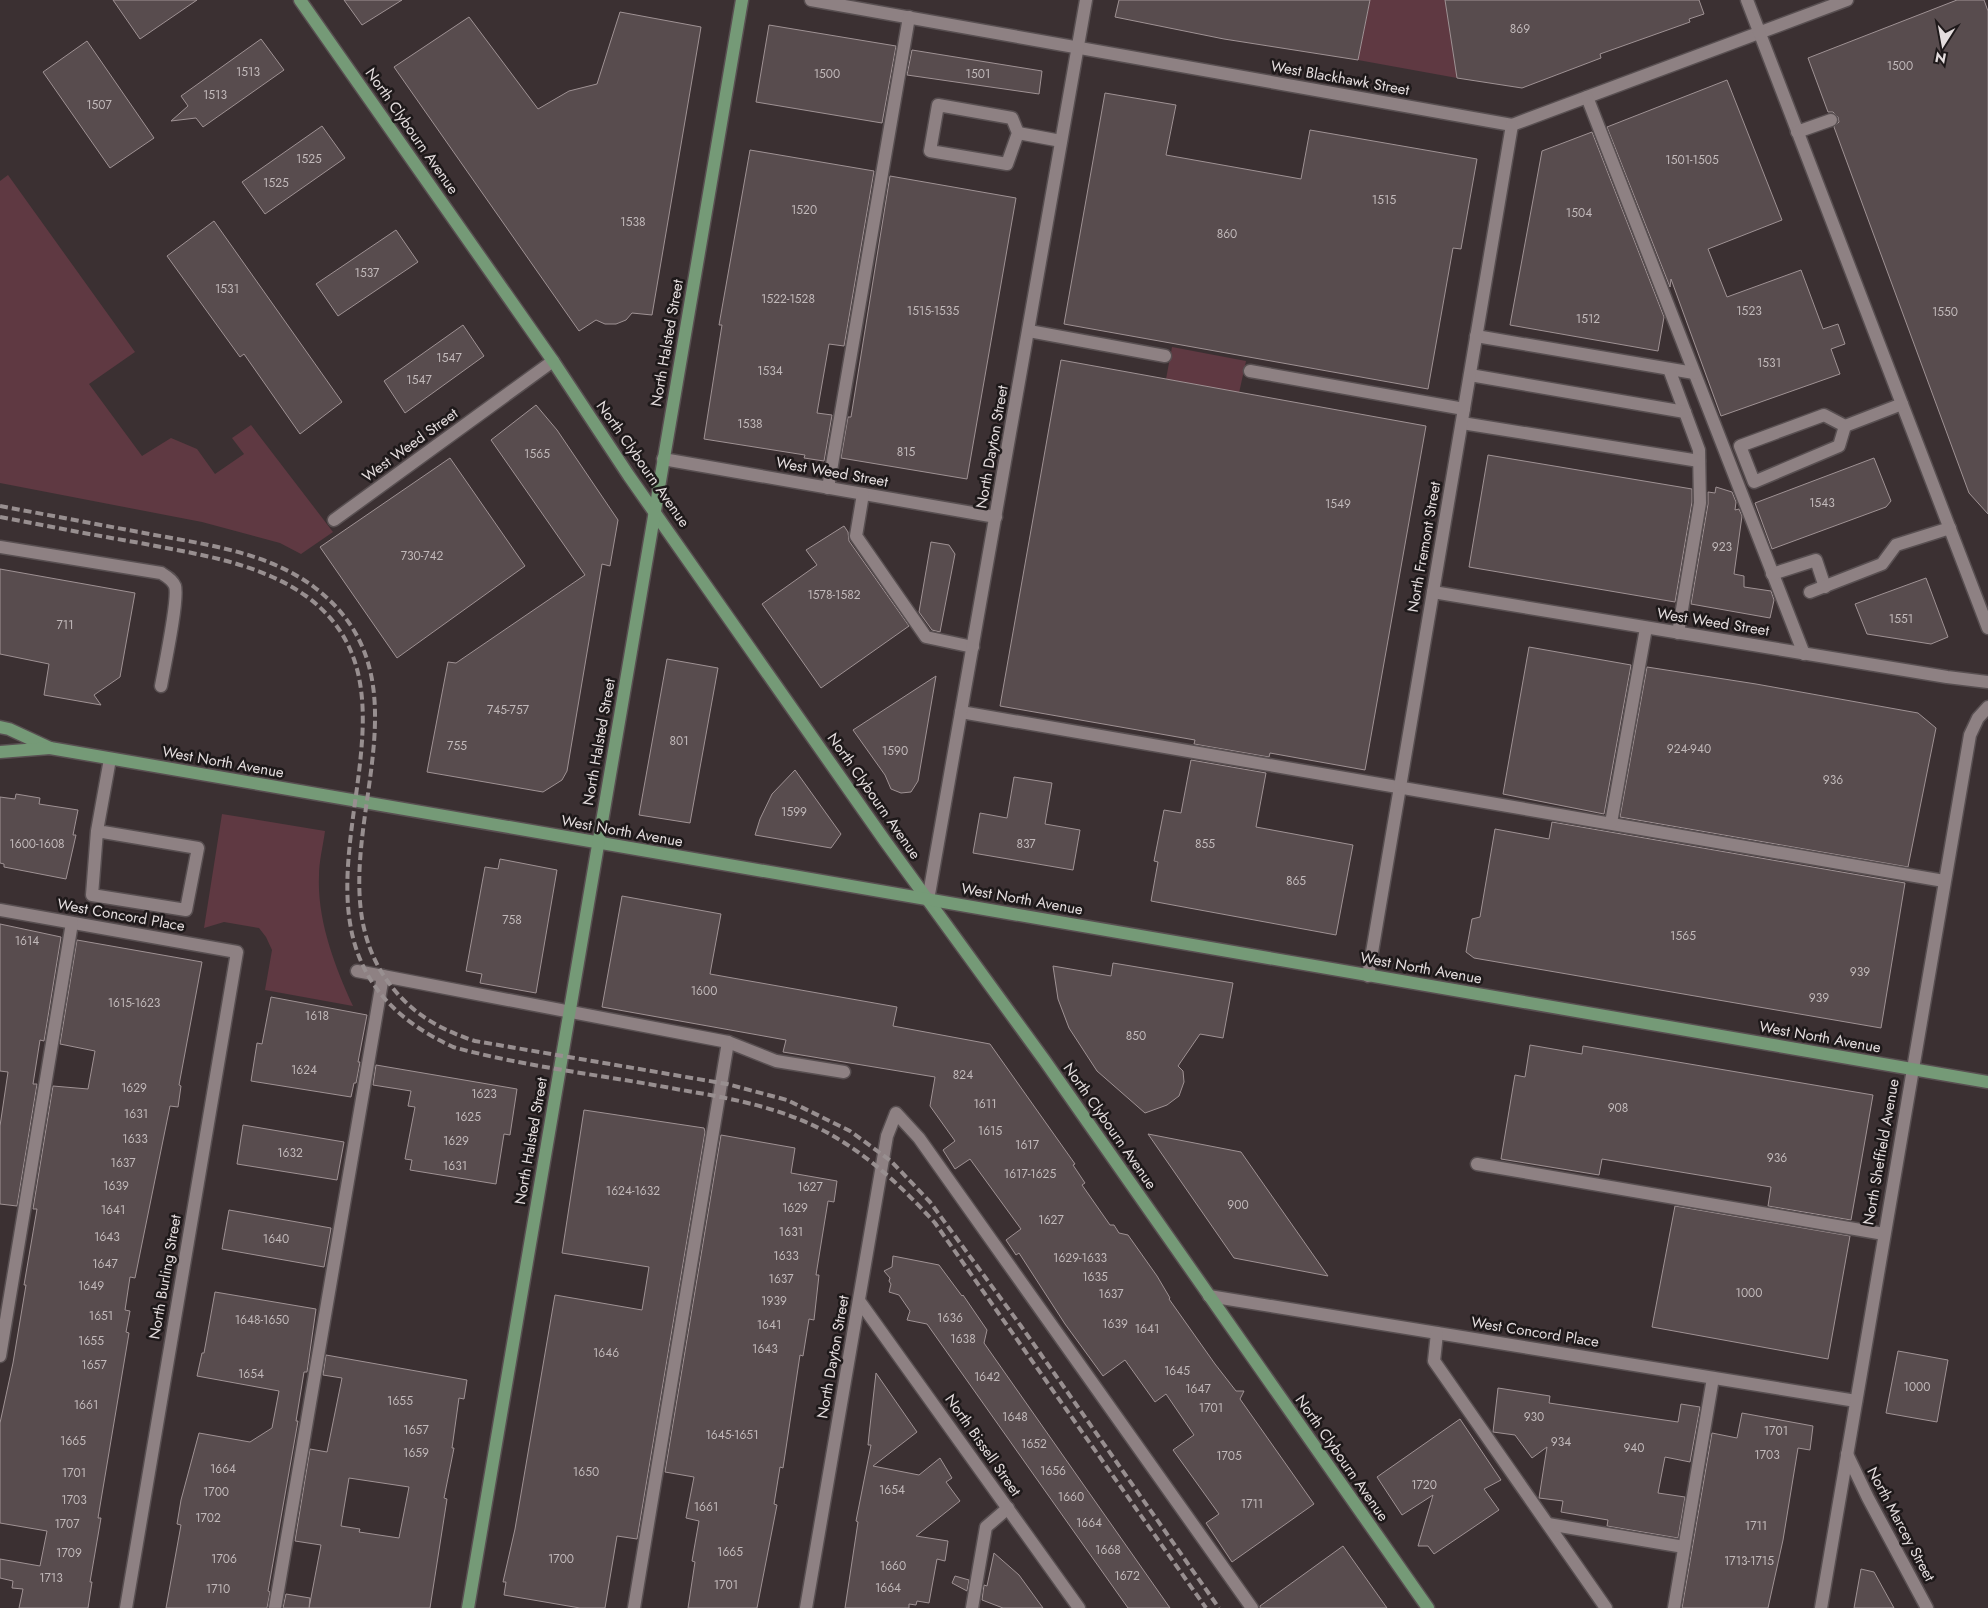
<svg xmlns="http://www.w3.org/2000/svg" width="1988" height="1608" viewBox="0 0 1988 1608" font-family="Jost,sans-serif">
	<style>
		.green { fill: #5f3942 }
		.building { fill: #584c4e; stroke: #9f9294; fill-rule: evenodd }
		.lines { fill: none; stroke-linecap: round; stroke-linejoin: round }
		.minor-casing { stroke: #584f51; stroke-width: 15 }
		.major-casing { stroke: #584f51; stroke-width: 15 }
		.minor { stroke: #8e8183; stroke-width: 12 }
		.major { stroke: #759a77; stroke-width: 12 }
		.rail { stroke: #988f90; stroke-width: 4; stroke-dasharray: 8 4; stroke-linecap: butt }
		.labels { text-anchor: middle; stroke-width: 5; stroke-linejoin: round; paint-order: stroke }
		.number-label { font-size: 12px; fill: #c1b9ba }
		.street-label { font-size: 15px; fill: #e4ddde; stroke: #1e191a }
	</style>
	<rect width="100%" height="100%" fill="#3b3032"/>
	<!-- green -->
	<g class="green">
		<path d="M1370,0H1445L1457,78L1358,60Z"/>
		<path d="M8,175L135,352L89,384L142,456L171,438L197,449L215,474L244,454L232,438L251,425L333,532L301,554L280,543L202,522L0,483V181Z"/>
		<path d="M1172,347L1246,361L1239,393L1166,379Z"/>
		<path d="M222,814L325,831C323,846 319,861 319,876C317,920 335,967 353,1006L265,990L272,950L266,937L259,928L224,922L204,928Z"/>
	</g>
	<!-- building -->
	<g class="building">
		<path d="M113,0H197L140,39Z"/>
		<path d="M344,0H402L362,25Z"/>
		<path d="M1119,0H1370L1358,60L1224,39L1115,17Z"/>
		<path d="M1445,0H1699L1704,14L1689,19L1690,22L1600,54L1601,58L1522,88L1457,78Z"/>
		<path d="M1957,0H1984L1988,11V514L1969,493L1834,127L1839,122L1838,117L1833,112H1828L1808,58Z"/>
		<path d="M620,12L701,27L652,315L632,313L626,320L616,324H605L596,320L579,331L394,67L469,17L538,109L569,91L597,84Z"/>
		<path d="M769,25L896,46L882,123L756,102Z"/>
		<path d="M261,39L284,70L203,127L196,118L171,121L188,106L181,96Z"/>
		<path d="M87,41L154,138L110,168L43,72Z"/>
		<path d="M912,50L1042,71L1039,94L907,75Z"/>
		<path d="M1727,80L1782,220L1708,249L1727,297L1801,270L1823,329L1838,324L1845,344L1831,349L1840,374L1721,416L1671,279L1670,287L1607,127Z"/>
		<path d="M1105,93L1176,105L1166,155L1301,179L1310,130L1477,159L1461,249L1453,248L1428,389L1064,324Z"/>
		<path d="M322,126L345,158L265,214L242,182Z"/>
		<path d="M1592,132L1664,317L1658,351L1510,325L1542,151Z"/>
		<path d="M750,150L874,171L844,346L829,344L817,413L832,415L824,461L804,458L805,455L704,439L722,325H719Z"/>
		<path d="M890,176L1016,198L967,479L841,458L848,417H851Z"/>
		<path d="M214,221L342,402L300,434L244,354L240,357L167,256Z"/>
		<path d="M396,230L418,262L338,316L316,284Z"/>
		<path d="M463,325L484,356L405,413L384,381Z"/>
		<path d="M1061,360L1426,426L1365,770L1270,753L1269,757L1194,744L1195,740L1000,706Z"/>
		<path d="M536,405L557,430L618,520L610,566L602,564L567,771L562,780L543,792L427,772L448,662L456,663L585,575L491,440Z"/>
		<path d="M1488,455L1692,489V502L1675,602L1469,567Z"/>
		<path d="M450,458L525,566L397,658L320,547Z"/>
		<path d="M1874,458L1891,501L1886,507L1772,549L1755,503Z"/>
		<path d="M1716,487L1732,492L1736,502L1735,510L1739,509L1742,516L1734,574L1744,576V587L1771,591L1774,600L1770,618L1691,604L1708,504V492L1715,493Z"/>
		<path d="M844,526L848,532L849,541L909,626L821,688L762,604L817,565L806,550Z"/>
		<path d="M931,542L949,545L955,554L940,632L932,630L919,612Z"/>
		<path d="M0,569L135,593L120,677L94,695L101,705L44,695L49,664L0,654Z"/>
		<path d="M1926,578L1948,637L1931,644L1867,634L1855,604Z"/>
		<path d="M1529,647L1631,665L1604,814L1503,794Z"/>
		<path d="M667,659L718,668L690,823L639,815Z"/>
		<path d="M1647,667L1756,684L1918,713L1936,728L1908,867L1620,817Z"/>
		<path d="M936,676L918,781L911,792L901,793L891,789L885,775L853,730Z"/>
		<path d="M1191,760L1266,773L1256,827L1353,845L1336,935L1151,901L1158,862L1154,861L1164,810L1181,813Z"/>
		<path d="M795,770L841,834L831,848L755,835L760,819L772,794Z"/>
		<path d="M1014,777L1052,783L1045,824L1080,830L1073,870L973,853L980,813L1007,818Z"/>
		<path d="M16,794L40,798L39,804L78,810L73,835H76L66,879L4,867V864L0,863V797L15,799Z"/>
		<path d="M1552,822L1905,883L1881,1028L1474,958L1466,952L1472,919L1480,917L1495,829L1549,839Z"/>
		<path d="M500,859L557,870L536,993L480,983L482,974L466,971L485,867L498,869Z"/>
		<path d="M622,896L721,914L710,974L897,1007L893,1026L990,1044L1075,1164L1073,1165L1085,1183L1082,1185L1110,1225H1114L1119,1233L1128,1235L1157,1276L1170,1298L1169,1299L1215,1364L1236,1391H1244L1240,1399L1314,1504L1232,1562L1206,1523L1219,1514L1173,1450L1194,1435L1166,1394L1155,1402L1125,1360L1103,1376L1065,1324L1019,1253L1016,1255L1006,1240L1021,1229L970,1159L955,1169L943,1150L955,1141L930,1106L935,1077L783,1052L786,1040L602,1007Z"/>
		<path d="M0,924L61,937L44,1041L40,1040L33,1084H37L17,1206L0,1204V1126L8,1072L0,1071Z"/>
		<path d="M77,940L202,962L179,1085L181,1086L178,1107L170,1106L135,1278L130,1277L125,1310L130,1311L126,1332L129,1333L98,1518H101L90,1582H92L88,1608H19L23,1589L12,1588L13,1581L0,1578V1559L40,1566L47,1531L0,1523V1423L13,1363L26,1285H24L37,1209H33L53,1086L88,1089L95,1051L60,1044Z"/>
		<path d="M1113,963L1233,983L1223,1038L1200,1034L1178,1066L1183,1071L1184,1082L1179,1096L1167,1105L1145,1113L1097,1071L1069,1028L1058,999L1053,966L1111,976Z"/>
		<path d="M271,997L367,1015L358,1062H360L356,1083H354L351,1097L251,1081L257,1043L262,1044Z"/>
		<path d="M1530,1045L1582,1054L1583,1046L1873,1095L1851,1220L1768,1206L1771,1187L1602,1159L1599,1175L1501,1159L1515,1075L1525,1077Z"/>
		<path d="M376,1065L517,1089L510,1135L504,1134L496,1184L410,1170L412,1160L405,1159L415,1107L408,1106L411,1091L373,1085Z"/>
		<path d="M584,1110L704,1128L705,1132L637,1539L617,1536L605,1608H580L504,1595L506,1582H503L515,1529L555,1295L642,1310L649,1267L562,1253Z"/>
		<path d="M243,1125L344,1142L337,1180L237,1164Z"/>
		<path d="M1148,1134L1241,1152L1328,1276L1234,1258Z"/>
		<path d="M721,1135L795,1148L791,1173L837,1181L834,1202L828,1201L816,1275H819L814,1320L809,1319L803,1356L800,1355L783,1468L780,1467L774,1504L777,1505L757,1608H688L695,1562L692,1561L699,1521L686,1518L694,1477L665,1472Z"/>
		<path d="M1675,1206L1850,1236L1828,1359L1652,1327Z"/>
		<path d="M229,1210L331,1228L324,1267L222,1249Z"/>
		<path d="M893,1256L939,1265L962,1296L963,1295L987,1330L984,1343L1170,1608H1128L927,1324L907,1320L910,1311L899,1295L889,1292L891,1284L889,1281L890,1278L884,1271L892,1267Z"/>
		<path d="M215,1292L316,1309L307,1372H304L296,1421H298L268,1591L270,1592L267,1608H166L181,1525L177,1524L181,1500L199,1433L250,1442L272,1428L279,1391L197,1376L202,1353H204Z"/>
		<path d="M1898,1351L1948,1360L1937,1422L1886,1413Z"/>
		<path d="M326,1355L467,1380L464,1399L459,1398L452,1448H454L444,1498L447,1499L430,1608H309L321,1545L295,1541L310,1449L327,1452L342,1378L323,1375ZM349,1478L409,1487L399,1538L359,1532L360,1529L341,1526Z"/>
		<path d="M876,1373L917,1432L873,1466L919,1475L940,1458L952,1478L946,1482L960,1501L916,1536L948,1541L945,1561L937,1559L929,1603L917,1601L916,1605L909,1604V1608H845L858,1522L856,1521L871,1445H868L869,1435Z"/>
		<path d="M1498,1388L1550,1396L1549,1403L1678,1422L1681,1404L1700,1407L1690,1462L1665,1457L1658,1493L1685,1497L1678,1538L1607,1526L1608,1520L1561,1512L1563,1501L1539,1498L1547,1447L1532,1458L1515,1435L1493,1432Z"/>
		<path d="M1742,1413L1813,1426L1810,1450L1798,1448L1783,1540L1768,1608H1682L1712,1433L1737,1438Z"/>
		<path d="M1460,1419L1501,1480L1484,1489L1499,1510L1434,1554L1428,1546H1418L1433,1495L1402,1515L1377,1477Z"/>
		<path d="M1343,1546L1387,1608H1260V1606Z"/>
		<path d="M994,1553L1019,1575L1043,1608H1003L982,1600L984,1585L987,1586Z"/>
		<path d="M1861,1569L1874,1572L1894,1608H1854Z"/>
		<path d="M955,1576L969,1580L967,1591L952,1583Z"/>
		<path d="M286,1594L310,1598L309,1608H283Z"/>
	</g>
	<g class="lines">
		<!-- minor casing -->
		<g class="minor-casing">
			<g id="minor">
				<path d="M811,0L1512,125L1847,0"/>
				<path d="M1747,0L1988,628"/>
				<path d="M1587,97L1804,654"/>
				<path d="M938,105L1012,118L1018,133L1007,164L930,151Z"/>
				<path d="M1797,132L1831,120"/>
				<path d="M1018,133L1061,141"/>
				<path d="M1029,331L1165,356"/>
				<path d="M1476,336L1694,373"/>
				<path d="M1669,369L1699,450L1700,503L1678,633"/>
				<path d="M1250,371L1464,409"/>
				<path d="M1470,375L1685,412"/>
				<path d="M1462,423L1699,461"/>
				<path d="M1845,426L1839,446L1754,482L1740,446L1824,415L1845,426L1902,404"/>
				<path d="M663,459L996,517"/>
				<path d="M828,488L909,17"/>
				<path d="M863,494L856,536L926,637L973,647"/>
				<path d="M334,520L553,361"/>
				<path d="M0,547L161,573C166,576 172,579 175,586C179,598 164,669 161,686"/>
				<path d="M1772,574L1816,560L1825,587"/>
				<path d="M1433,592L1947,677L1988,682"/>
				<path d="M1810,592L1882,564L1896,545L1950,528"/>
				<path d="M961,712L1944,881"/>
				<path d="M1611,823L1646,628"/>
				<path d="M97,831L198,848L186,910L92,895L97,831L110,759"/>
				<path d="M928,900L1086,0"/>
				<path d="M0,910L237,952L126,1608"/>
				<path d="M357,971L728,1042L776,1061L844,1072"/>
				<path d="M1368,976L1512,125"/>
				<path d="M1477,1164L1884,1234"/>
				<path d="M1209,1296L1856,1401"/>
				<path d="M860,1302L1079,1608"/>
				<path d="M1437,1333L1434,1361L1606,1608"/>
				<path d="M0,1356L72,923"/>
				<path d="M1847,1454L1868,1498L1927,1608"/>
				<path d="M1548,1524L1684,1547"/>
				<path d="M275,1608L383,976"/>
				<path d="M634,1608L728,1042"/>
				<path d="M806,1608L887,1136L896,1113L919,1138L1252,1608"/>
				<path d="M972,1608L986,1527L1008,1508"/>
				<path d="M1674,1608L1713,1378"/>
				<path d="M1821,1608L1970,735L1978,718L1988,707"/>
			</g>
		</g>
		<!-- major casing -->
		<g class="major-casing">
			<g id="major">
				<path d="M300,0L553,361L629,476L885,841L1045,1061L1428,1608"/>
				<path d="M0,727L9,729L50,748L1988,1082"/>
				<path d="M0,752L50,748"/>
				<path d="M468,1608L742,0"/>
			</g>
		</g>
		<!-- minor -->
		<use href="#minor" class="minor"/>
		<!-- major -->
		<use href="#major" class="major"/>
		<!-- rail -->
		<g class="rail">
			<path d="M0,506C48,515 96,524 144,533C202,544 266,551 314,587C450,690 304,860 386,979C409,1012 438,1029 475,1041L727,1084L787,1100L850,1131L891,1161L930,1202L1021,1326L1219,1608"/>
			<path d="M0,517C47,526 93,535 140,543C196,554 258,562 306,596C460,708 226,942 453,1047C526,1067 602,1075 676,1089C729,1098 781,1107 828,1133C871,1157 903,1188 935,1223L1206,1608"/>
		</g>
	</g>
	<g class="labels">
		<!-- number labels -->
		<g class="number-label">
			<text x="1520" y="33">869</text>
			<text x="1900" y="70">1500</text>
			<text x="248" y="76">1513</text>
			<text x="827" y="78">1500</text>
			<text x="978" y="78">1501</text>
			<text x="215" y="99">1513</text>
			<text x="99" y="109">1507</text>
			<text x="309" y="163">1525</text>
			<text x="1692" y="164">1501-1505</text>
			<text x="276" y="187">1525</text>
			<text x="1384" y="204">1515</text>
			<text x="804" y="214">1520</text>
			<text x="1579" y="217">1504</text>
			<text x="633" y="226">1538</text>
			<text x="1227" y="238">860</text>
			<text x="367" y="277">1537</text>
			<text x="227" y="293">1531</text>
			<text x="788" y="303">1522-1528</text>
			<text x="933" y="315">1515-1535</text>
			<text x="1749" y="315">1523</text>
			<text x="1945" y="316">1550</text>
			<text x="1588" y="323">1512</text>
			<text x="449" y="362">1547</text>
			<text x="1769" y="367">1531</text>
			<text x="770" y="375">1534</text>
			<text x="419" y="384">1547</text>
			<text x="750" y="428">1538</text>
			<text x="906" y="456">815</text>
			<text x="537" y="458">1565</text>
			<text x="1822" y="507">1543</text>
			<text x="1338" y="508">1549</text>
			<text x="1722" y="551">923</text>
			<text x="422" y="560">730-742</text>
			<text x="834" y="599">1578-1582</text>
			<text x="1901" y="623">1551</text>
			<text x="65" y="629">711</text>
			<text x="508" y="714">745-757</text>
			<text x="679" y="745">801</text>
			<text x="457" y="750">755</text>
			<text x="1689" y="753">924-940</text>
			<text x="895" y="755">1590</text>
			<text x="1833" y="784">936</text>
			<text x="794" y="816">1599</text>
			<text x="37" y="848">1600-1608</text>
			<text x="1026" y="848">837</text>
			<text x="1205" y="848">855</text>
			<text x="1296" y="885">865</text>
			<text x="512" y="924">758</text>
			<text x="1683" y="940">1565</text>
			<text x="27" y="945">1614</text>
			<text x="1860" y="976">939</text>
			<text x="704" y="995">1600</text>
			<text x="1819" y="1002">939</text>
			<text x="134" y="1007">1615-1623</text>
			<text x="317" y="1020">1618</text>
			<text x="1136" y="1040">850</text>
			<text x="304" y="1074">1624</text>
			<text x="963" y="1079">824</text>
			<text x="134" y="1092">1629</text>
			<text x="484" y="1098">1623</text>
			<text x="985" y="1108">1611</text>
			<text x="1618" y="1112">908</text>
			<text x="136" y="1118">1631</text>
			<text x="468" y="1121">1625</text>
			<text x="990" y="1135">1615</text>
			<text x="135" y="1143">1633</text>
			<text x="456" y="1145">1629</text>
			<text x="1027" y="1149">1617</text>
			<text x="290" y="1157">1632</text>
			<text x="1777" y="1162">936</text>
			<text x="123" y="1167">1637</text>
			<text x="455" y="1170">1631</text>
			<text x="1030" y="1178">1617-1625</text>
			<text x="116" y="1190">1639</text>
			<text x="810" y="1191">1627</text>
			<text x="633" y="1195">1624-1632</text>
			<text x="1238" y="1209">900</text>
			<text x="795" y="1212">1629</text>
			<text x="113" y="1214">1641</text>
			<text x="1051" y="1224">1627</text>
			<text x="791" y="1236">1631</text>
			<text x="107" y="1241">1643</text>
			<text x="276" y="1243">1640</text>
			<text x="786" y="1260">1633</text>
			<text x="1080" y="1262">1629-1633</text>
			<text x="105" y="1268">1647</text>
			<text x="1095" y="1281">1635</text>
			<text x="781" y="1283">1637</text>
			<text x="91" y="1290">1649</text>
			<text x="1749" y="1297">1000</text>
			<text x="1111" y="1298">1637</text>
			<text x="774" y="1305">1939</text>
			<text x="101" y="1320">1651</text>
			<text x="950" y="1322">1636</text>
			<text x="262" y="1324">1648-1650</text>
			<text x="1115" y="1328">1639</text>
			<text x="769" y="1329">1641</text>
			<text x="1147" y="1333">1641</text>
			<text x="963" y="1343">1638</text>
			<text x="91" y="1345">1655</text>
			<text x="765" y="1353">1643</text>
			<text x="606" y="1357">1646</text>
			<text x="94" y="1369">1657</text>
			<text x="1177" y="1375">1645</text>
			<text x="251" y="1378">1654</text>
			<text x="987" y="1381">1642</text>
			<text x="1917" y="1391">1000</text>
			<text x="1198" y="1393">1647</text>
			<text x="400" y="1405">1655</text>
			<text x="86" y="1409">1661</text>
			<text x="1211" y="1412">1701</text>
			<text x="1015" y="1421">1648</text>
			<text x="1534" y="1421">930</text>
			<text x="416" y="1434">1657</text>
			<text x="1776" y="1435">1701</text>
			<text x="732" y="1439">1645-1651</text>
			<text x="73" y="1445">1665</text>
			<text x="1561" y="1446">934</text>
			<text x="1034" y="1448">1652</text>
			<text x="1634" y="1452">940</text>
			<text x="416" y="1457">1659</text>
			<text x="1767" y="1459">1703</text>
			<text x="1229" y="1460">1705</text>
			<text x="223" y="1473">1664</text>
			<text x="1053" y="1475">1656</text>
			<text x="586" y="1476">1650</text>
			<text x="74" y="1477">1701</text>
			<text x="1424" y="1489">1720</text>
			<text x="892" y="1494">1654</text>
			<text x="216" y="1496">1700</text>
			<text x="1071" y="1501">1660</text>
			<text x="74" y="1504">1703</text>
			<text x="1252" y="1508">1711</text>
			<text x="706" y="1511">1661</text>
			<text x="208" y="1522">1702</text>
			<text x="1089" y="1527">1664</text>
			<text x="67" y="1528">1707</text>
			<text x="1756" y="1530">1711</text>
			<text x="1108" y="1554">1668</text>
			<text x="730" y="1556">1665</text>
			<text x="69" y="1557">1709</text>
			<text x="224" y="1563">1706</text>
			<text x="561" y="1563">1700</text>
			<text x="1749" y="1565">1713-1715</text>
			<text x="893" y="1570">1660</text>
			<text x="1127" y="1580">1672</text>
			<text x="51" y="1582">1713</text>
			<text x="726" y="1589">1701</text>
			<text x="888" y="1592">1664</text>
			<text x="218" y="1593">1710</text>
		</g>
		<!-- street labels -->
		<g class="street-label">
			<text transform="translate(1340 78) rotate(10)" y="5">West Blackhawk Street</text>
			<text transform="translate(412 131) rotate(55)" y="5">North Clybourn Avenue</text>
			<text transform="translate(667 343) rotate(-80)" y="5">North Halsted Street</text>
			<text transform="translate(410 445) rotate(-36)" y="5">West Weed Street</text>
			<text transform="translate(992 447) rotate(-80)" y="5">North Dayton Street</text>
			<text transform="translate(643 464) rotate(55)" y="5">North Clybourn Avenue</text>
			<text transform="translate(832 472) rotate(10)" y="5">West Weed Street</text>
			<text transform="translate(1424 547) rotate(-80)" y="5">North Fremont Street</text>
			<text transform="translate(1713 622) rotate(9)" y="5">West Weed Street</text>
			<text transform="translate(599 742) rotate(-80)" y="5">North Halsted Street</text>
			<text transform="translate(223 762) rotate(10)" y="5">West North Avenue</text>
			<text transform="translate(874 796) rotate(55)" y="5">North Clybourn Avenue</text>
			<text transform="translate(622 831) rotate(10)" y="5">West North Avenue</text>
			<text transform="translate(1022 899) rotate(10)" y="5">West North Avenue</text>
			<text transform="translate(121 915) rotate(10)" y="5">West Concord Place</text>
			<text transform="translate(1421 968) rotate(10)" y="5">West North Avenue</text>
			<text transform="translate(1820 1037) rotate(10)" y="5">West North Avenue</text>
			<text transform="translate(1110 1126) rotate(55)" y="5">North Clybourn Avenue</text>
			<text transform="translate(531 1141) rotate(-80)" y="5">North Halsted Street</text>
			<text transform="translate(1881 1152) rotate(-80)" y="5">North Sheffield Avenue</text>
			<text transform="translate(165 1277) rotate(-80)" y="5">North Burling Street</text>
			<text transform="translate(1535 1332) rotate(9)" y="5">West Concord Place</text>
			<text transform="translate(833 1357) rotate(-80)" y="5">North Dayton Street</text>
			<text transform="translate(983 1445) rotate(55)" y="5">North Bissell Street</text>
			<text transform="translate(1342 1458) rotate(55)" y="5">North Clybourn Avenue</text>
			<text transform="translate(1901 1524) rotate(62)" y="5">North Marcey Street</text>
		</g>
	</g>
	<!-- north arrow -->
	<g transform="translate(1943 45) rotate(191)" stroke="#1e191a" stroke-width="4" paint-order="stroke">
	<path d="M0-4L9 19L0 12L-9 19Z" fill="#e4ddde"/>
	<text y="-8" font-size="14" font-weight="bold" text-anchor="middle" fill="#e4ddde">N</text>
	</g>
</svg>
